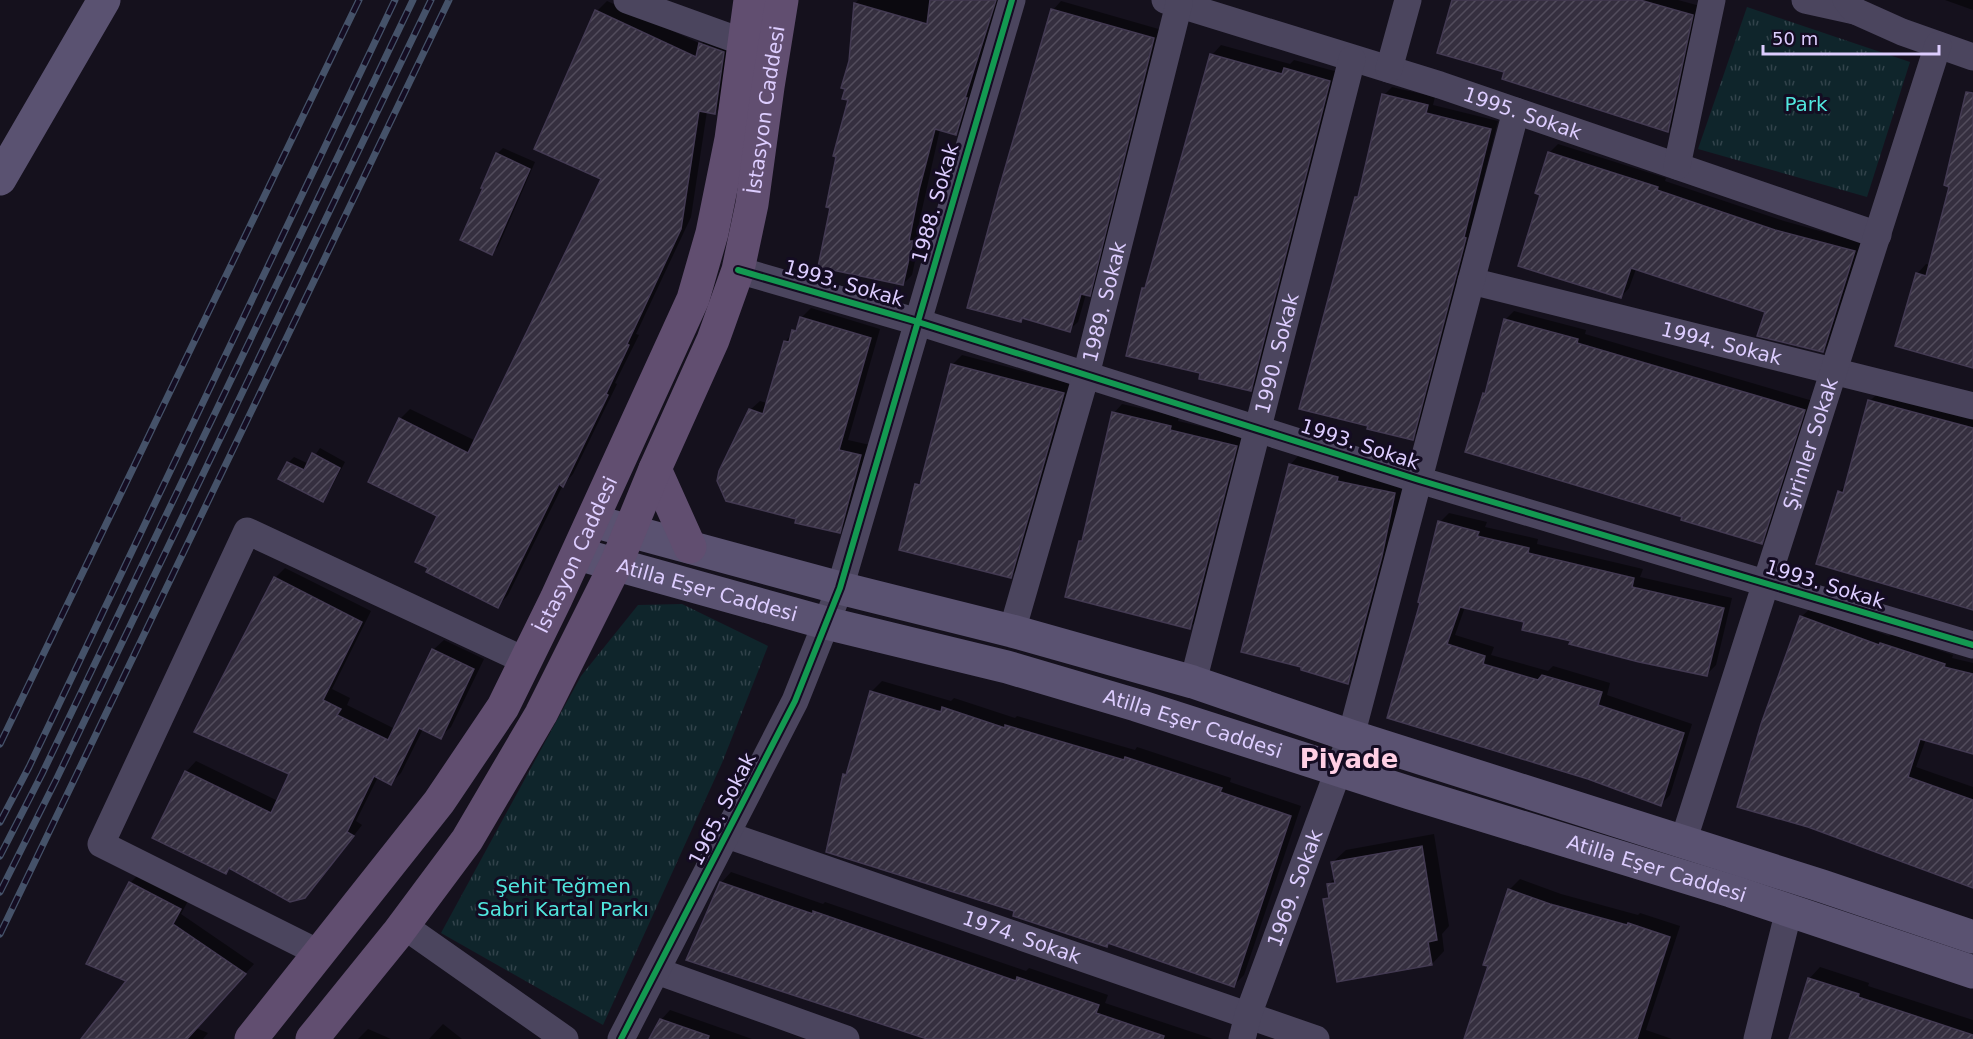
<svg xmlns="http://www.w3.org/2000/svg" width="1973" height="1039" viewBox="0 0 1973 1039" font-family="'DejaVu Sans',sans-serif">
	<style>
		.park { fill: url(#park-tufts) }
		.shadow { fill: #0007 }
		.building { fill: url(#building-hatch); stroke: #433a52; stroke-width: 1.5 }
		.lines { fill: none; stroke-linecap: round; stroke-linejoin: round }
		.street { stroke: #4b455e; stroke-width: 27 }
		.secondary { stroke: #5a5271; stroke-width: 33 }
		.primary { stroke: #614e70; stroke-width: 33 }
		.rail-casing { stroke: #455269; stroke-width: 7 }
		.rail { stroke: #140c22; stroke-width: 4.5; stroke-dasharray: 14; stroke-linecap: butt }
		.cycleway-casing { stroke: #140c22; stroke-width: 10 }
		.cycleway { stroke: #139951; stroke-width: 6 }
		.labels { text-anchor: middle; stroke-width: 6; stroke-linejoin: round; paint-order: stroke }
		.park-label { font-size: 20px; fill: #51e7df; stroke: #140c22 }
		.street-label { font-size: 20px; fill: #ddcdff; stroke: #140c22 }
		.district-label { font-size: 26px; font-weight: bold; fill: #ffcfe4; stroke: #140c22 }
	</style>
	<defs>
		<pattern id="park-tufts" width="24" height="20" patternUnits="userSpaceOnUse" patternTransform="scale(1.5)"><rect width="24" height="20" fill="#0f252b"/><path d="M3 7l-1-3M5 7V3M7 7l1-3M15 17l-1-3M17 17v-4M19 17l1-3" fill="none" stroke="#32434b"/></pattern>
		<pattern id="building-hatch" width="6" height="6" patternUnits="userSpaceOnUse" patternTransform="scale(1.5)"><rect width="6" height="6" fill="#352f3f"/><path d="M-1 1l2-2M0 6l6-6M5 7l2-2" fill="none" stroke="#524c5c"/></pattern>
	</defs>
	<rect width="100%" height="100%" fill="#15111d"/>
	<!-- park -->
	<g class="park">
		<path d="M1747,7L1910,62L1867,197L1698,149Z"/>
		<path d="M682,604L768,646L722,763L603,1025L441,933L581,676L638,605Z"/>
	</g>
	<!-- shadow -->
	<g class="shadow">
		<path d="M858,0H1001L964,125L956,133L940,129L917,232L921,233L912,275L903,284L832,207L849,99L850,61L855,4Z"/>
		<path d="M1453,0H1678L1700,6L1676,123L1668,131L1506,71Z"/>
		<path d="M1945,0H1973V10Z"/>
		<path d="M607,1L701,44L711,34L734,42L725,102L715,113L707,111L691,217L636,334L639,335L615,383L617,384L573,474L563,485L508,595L498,606L439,516L400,419L410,409L476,441L603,178L597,11Z"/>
		<path d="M1061,1L1162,30L1098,286L1089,294H1086L1078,322L1069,330L1023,317L1020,320L1053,10Z"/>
		<path d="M1221,45L1290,64L1294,60L1338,72L1260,380L1251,389L1202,372L1143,288L1148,284L1212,55Z"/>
		<path d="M1392,87L1435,97L1433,105L1498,121L1420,430L1412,439L1356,198L1360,194L1384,95Z"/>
		<path d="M1973,91V367L1917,274L1926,264L1930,265L1951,186L1966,98Z"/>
		<path d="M1558,144L1666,178L1665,181L1784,221L1863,243L1831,342L1823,351L1767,311L1636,269L1629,288L1621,297L1542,194L1549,153Z"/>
		<path d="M503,148L535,162L498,247L491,253L485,188L497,154Z"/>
		<path d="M811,308L880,329L848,440L870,445L849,522L839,532L798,517L750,410L760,401L767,403L785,342L799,325L801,318Z"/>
		<path d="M1514,311L1586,330L1585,334L1813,401L1770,533L1761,543L1684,516L1484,394L1487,390L1505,320Z"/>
		<path d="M962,355L1072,384L1020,567L1011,576L917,485L923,479L952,365Z"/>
		<path d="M1879,392L1973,414V608L1839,492L1847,484L1870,401Z"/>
		<path d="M1122,404L1179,417L1178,421L1245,437L1199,619L1190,627L1080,541L1084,537L1114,413Z"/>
		<path d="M320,448L345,462L328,494L322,500L288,463L294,457L309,464Z"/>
		<path d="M1299,455L1347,468L1346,472L1403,484L1391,545L1357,673L1348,682L1290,465Z"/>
		<path d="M1449,513L1487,522L1485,527L1538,539L1537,544L1643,569L1640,577L1732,598L1716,665L1707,674L1573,640L1526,621L1465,607L1455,635L1494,647L1491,655L1548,671L1553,666L1610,683L1607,695L1692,724L1670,795L1660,805L1589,777L1389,717L1422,601L1440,522Z"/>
		<path d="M285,568L371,611L332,689L350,698L347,705L395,729L433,650L444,640L484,659L451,727L440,737L423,729L401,773L391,783L378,777L356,821L362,825L315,886L304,897L231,867L226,873L186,772L196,761L278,801L291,773L275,578Z"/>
		<path d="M1811,608L1889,636L1891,634L1953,655L1952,658L1973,663V753L1926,739L1916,767L1973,787V886L1801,617Z"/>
		<path d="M882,681L951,701L954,698L1015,718L1017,716L1135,750L1137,747L1231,778L1230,782L1301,806L1244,975L1233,986L1110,942L1106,945L1016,910L844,775L849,771L871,692Z"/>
		<path d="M1434,834L1449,926L1442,934L1444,951L1432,964L1325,900L1330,895L1328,885L1335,878L1333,862L1346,850Z"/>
		<path d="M731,872L823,904L825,902L1026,971L1029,968L1108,995L1105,1003L1213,1039H931L721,883Z"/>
		<path d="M140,873L189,899L181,914L254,964L196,1028L208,1033L203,1039H83L128,980L88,963L130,883Z"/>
		<path d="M1520,879L1561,894L1638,915L1640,913L1680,926L1646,1030L1672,1039H1466L1489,965L1509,890Z"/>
		<path d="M1820,967L1869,983L1868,986L1973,1020V1039H1790L1809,979Z"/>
		<path d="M670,1010L752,1039H651L661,1020Z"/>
		<path d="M443,1024L462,1039H429Z"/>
		<path d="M368,1029L391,1039H358Z"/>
	</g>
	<!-- building -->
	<g class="building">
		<path d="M930,0H996L965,98H967L956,135L935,129L919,190L909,241H913L903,285L818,267L830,208L826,207L836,157L833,156L848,100L842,99L845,89L841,88L849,61L854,3L927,24Z"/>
		<path d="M1452,0H1640L1693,15L1668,132L1502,79L1504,72L1437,53Z"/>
		<path d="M1051,9L1154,38L1090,296L1081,294L1070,332L1022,318L1021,322L967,308L999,189Z"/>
		<path d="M595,10L696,57L699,43L724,52L715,114L699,111L681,229L627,344L629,345L606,394L608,395L563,487L559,484L498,608L426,572L428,568L415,562L437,516L368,482L399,418L468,453L601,179L534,149Z"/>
		<path d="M1210,54L1282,74L1284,68L1330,81L1251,391L1199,379L1200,373L1126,356L1142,288H1145Z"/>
		<path d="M1966,92L1973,93V368L1895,346L1916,273L1926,276L1949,187L1944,185Z"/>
		<path d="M1382,94L1428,105L1426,113L1491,129L1464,237L1466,238L1413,440L1367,429L1368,426L1299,409L1355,197H1358Z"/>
		<path d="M1548,152L1658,187L1657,190L1775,230L1855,251L1823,352L1757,336L1765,312L1631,268L1621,298L1518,266L1540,195L1535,193Z"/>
		<path d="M496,153L530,169L492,255L460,240L483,188H481Z"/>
		<path d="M800,317L871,338L839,450L861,455L840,533L795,523L796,519L726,501L717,481L719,471L749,409L763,414L784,341L789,342L792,330L796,331Z"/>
		<path d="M1504,319L1578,339L1577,343L1805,410L1762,544L1681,520L1682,517L1465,452L1483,393L1485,394Z"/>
		<path d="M951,364L1064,393L1011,578L899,550L915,484L920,485Z"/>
		<path d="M1868,400L1973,428V610L1816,564L1838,491L1843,493Z"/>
		<path d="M1112,412L1171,426L1170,430L1237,446L1190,629L1065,597L1079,541H1082Z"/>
		<path d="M312,453L340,468L323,502L278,479L287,462L304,470Z"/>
		<path d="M1289,464L1338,477L1337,481L1395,493L1382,556L1348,684L1301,670V667L1241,652Z"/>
		<path d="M1438,521L1479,532L1477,536L1529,548L1528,553L1634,578L1632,587L1724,608L1707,676L1639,662L1569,644L1571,641L1522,630L1524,622L1460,607L1447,644L1485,656L1483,664L1538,680L1542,675L1602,692L1598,705L1684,733L1661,806L1588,779L1387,718L1420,603L1418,602Z"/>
		<path d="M274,577L362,622L323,700L341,709L337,715L388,740L432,649L474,669L441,739L419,728L391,785L374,776L347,832L354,836L305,898L290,902L229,868L226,874L152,838L185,771L271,813L289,774L194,732Z"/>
		<path d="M1800,616L1879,645L1880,643L1945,664L1944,667L1973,674V754L1920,739L1908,777L1973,800V888L1808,827L1737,807L1761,724Z"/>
		<path d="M870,691L941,712L942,707L1005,728V725L1124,760L1125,757L1222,788L1220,792L1291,816L1234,987L1108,943L1107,947L1013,916L1014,911L826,852L843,774L846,775Z"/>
		<path d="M1422,846L1437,940L1428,942L1432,965L1337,982L1323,899L1329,898L1327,884L1335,883L1331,862Z"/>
		<path d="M129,882L181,909L173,924L246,974L187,1039H81L126,981L86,964Z"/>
		<path d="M720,882L813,914V911L1016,981L1017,977L1099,1005L1096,1013L1164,1036L1163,1039H927L686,960Z"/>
		<path d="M1508,889L1550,904L1627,925L1628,923L1670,937L1637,1039H1464L1488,966L1483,965Z"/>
		<path d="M1808,978L1859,994L1858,997L1973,1035V1039H1789Z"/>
		<path d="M660,1019L709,1036L708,1039H649Z"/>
	</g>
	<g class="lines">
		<!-- street -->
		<g class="street">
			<path d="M627,0L743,42"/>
			<path id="s1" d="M1165,0L1440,85L1878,235"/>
			<path d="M1805,0L1855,11"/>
			<path d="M1846,0L1855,11L1902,32L1973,57"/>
			<path d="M1389,69L1408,0"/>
			<path d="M1677,166L1712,0"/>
			<path d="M738,270L918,322L1419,480L1973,645"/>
			<path id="s2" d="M1471,281L1973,406"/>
			<path id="s3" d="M1012,631L1086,375L1179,4"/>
			<path id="s4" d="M1193,682L1352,59"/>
			<path id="s5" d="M727,835L1316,1039"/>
			<path id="s6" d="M1683,842L1938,45"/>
			<path d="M404,926L565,1039"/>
			<path d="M319,953L101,844L247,531L526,661"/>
			<path d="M657,971L846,1039"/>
			<path d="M621,1039L795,701L840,588L1012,0"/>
			<path id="s7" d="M1242,1039L1248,1015L1351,736L1516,111"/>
			<path d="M1757,1039L1789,910"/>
		</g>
		<!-- secondary -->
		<g class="secondary">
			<path d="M0,179L104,0"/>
			<path d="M593,521L840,588L1012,631L1193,682L1351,736L1822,886L1973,937"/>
			<path id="s8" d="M578,554L826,623L1007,667L1136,705L1410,793L1731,891L1973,972"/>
		</g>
		<!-- primary -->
		<g class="primary">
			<path d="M655,469L690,547"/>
			<path id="s9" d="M251,1039L439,802L503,707L556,599L693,299L712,233L731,139L750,0"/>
			<path id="s10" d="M312,1039L397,934L467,840L541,714L616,564L655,469L713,340L738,270L752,204L768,87L782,0"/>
		</g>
		<!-- rail casing -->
		<g class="rail-casing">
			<g id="rail">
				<path d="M0,744L359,0"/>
				<path d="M0,822L29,767L395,0"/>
				<path d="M0,856L42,774L413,0"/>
				<path d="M0,892L56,780L431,0"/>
				<path d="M0,934L449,0"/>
			</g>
		</g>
		<!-- rail -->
		<use href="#rail" class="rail"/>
		<!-- cycleway casing -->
		<g class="cycleway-casing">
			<g id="cycleway">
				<path d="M738,270L918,322L1419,480L1973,645"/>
				<path d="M621,1039L795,701L840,588L1012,0"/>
			</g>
		</g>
		<!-- cycleway -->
		<use href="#cycleway" class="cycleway"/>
	</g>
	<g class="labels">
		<!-- park labels -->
		<g class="park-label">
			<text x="1806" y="111">Park</text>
			<text x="563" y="893">Şehit Teğmen<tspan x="563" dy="23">Sabri Kartal Parkı</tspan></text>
		</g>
		<!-- street labels -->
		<g class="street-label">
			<text dy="7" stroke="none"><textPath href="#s10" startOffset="1047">İstasyon Caddesi</textPath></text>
			<text dy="7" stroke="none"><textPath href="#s1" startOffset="375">1995. Sokak</textPath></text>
			<text transform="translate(935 203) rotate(-74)" y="7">1988. Sokak</text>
			<text transform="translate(844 283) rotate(16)" y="7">1993. Sokak</text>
			<text dy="7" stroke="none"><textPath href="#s3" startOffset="342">1989. Sokak</textPath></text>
			<text dy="7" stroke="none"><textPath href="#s2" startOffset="258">1994. Sokak</textPath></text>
			<text dy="7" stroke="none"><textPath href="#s4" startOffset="339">1990. Sokak</textPath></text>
			<text transform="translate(1360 444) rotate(18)" y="7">1993. Sokak</text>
			<text dy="7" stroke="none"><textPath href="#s6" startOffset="418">Şirinler Sokak</textPath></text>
			<text dy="7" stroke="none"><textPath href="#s9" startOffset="586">İstasyon Caddesi</textPath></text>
			<text transform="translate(1825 584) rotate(17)" y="7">1993. Sokak</text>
			<text dy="7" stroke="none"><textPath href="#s8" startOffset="134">Atilla Eşer Caddesi</textPath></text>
			<text dy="7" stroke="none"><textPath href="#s8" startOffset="638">Atilla Eşer Caddesi</textPath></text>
			<text transform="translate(722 809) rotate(-63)" y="7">1965. Sokak</text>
			<text dy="7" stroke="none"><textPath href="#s8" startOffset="1124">Atilla Eşer Caddesi</textPath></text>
			<text dy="7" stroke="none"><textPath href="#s7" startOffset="160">1969. Sokak</textPath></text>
			<text dy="7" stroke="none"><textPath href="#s5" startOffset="312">1974. Sokak</textPath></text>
		</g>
		<!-- district labels -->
		<g class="district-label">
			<text x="1349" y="768">Piyade</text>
		</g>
	</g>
	<!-- scale -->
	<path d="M1763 45v9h176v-9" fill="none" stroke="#ddcdff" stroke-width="3"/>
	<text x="1772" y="45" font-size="18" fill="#ddcdff" stroke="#140c22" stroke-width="4.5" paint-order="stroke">50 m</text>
</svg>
